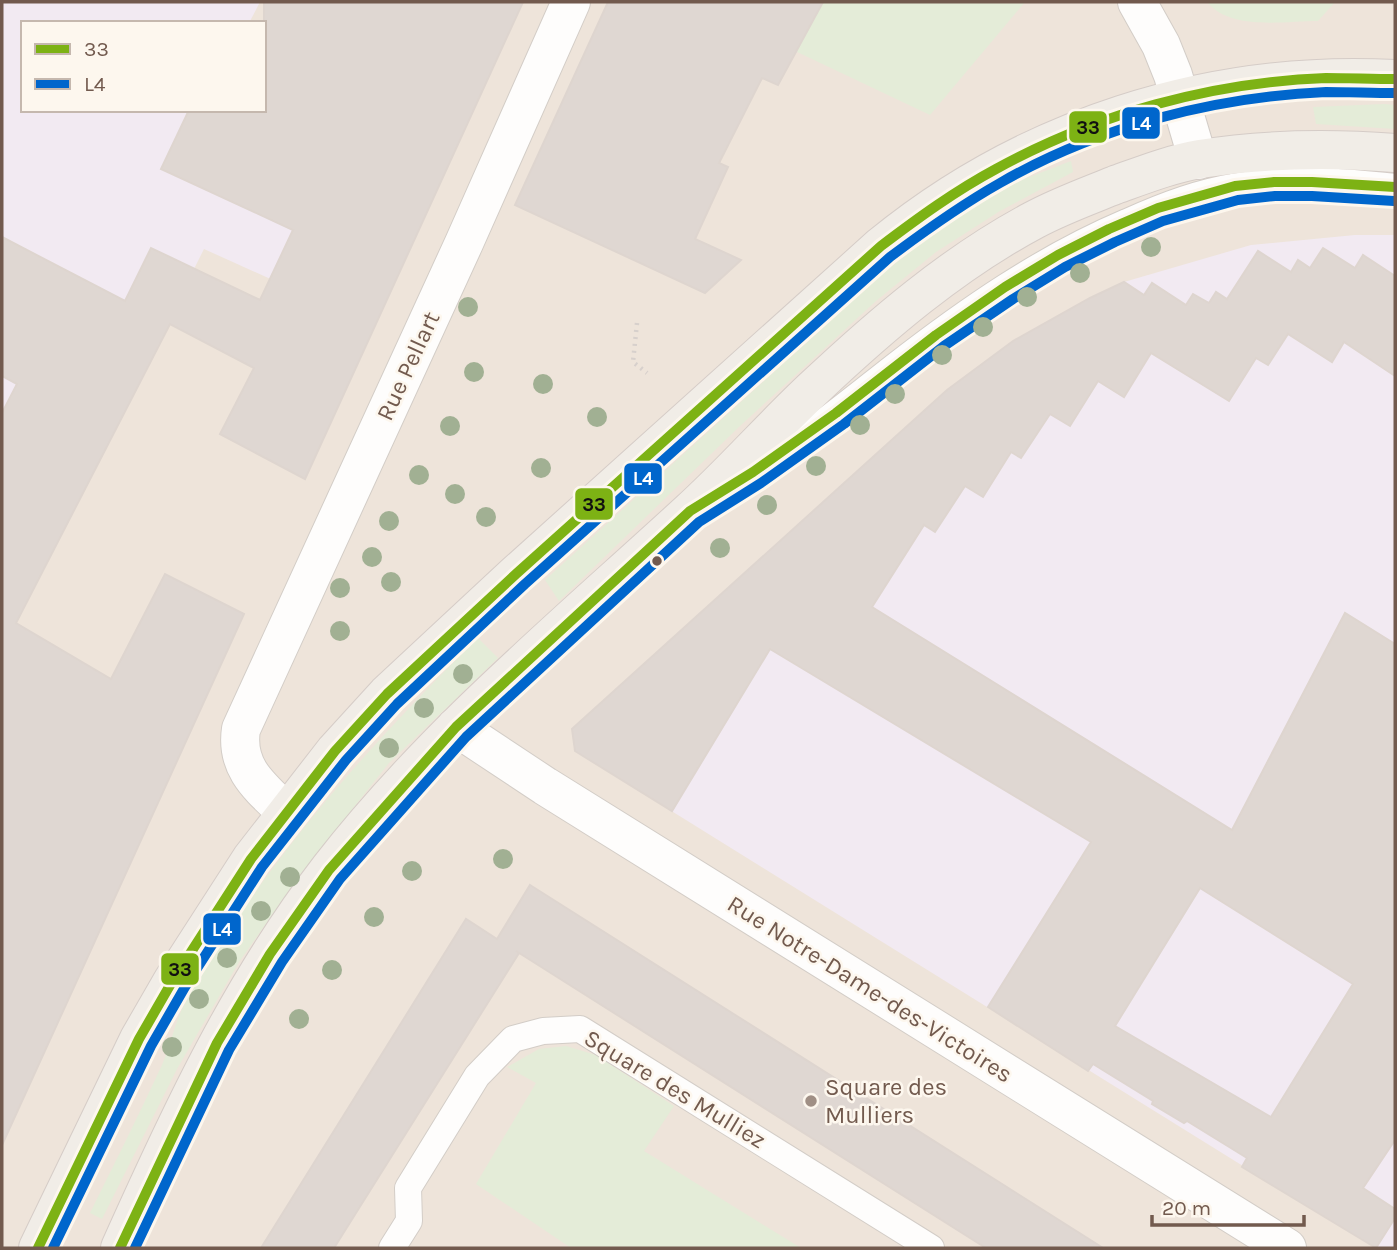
<svg xmlns="http://www.w3.org/2000/svg" width="1397" height="1250" viewBox="0 0 1397 1250" font-family="Karla,sans-serif">
	<style>
		.residential { fill: #eee4da; fill-rule: evenodd }
		.education { fill: #f2eaf2 }
		.green { fill: #e4ecd8 }
		.building { fill: #dfd7d2; stroke: #ded5cf; stroke-width: 2; fill-rule: evenodd }
		.lines { fill: none; stroke-linecap: round; stroke-linejoin: round }
		.service-casing { stroke: #d3cdc7; stroke-width: 28 }
		.minor-casing { stroke: #d3cdc7; stroke-width: 40 }
		.primary-casing { stroke: #d5ccc7; stroke-width: 40 }
		.path { stroke: #d7d0cc; stroke-width: 4.5; stroke-dasharray: 2 5; stroke-linecap: butt }
		.service { stroke: #fefdfc; stroke-width: 26 }
		.minor { stroke: #fefdfc; stroke-width: 38 }
		.primary { stroke: #f1ede7; stroke-width: 38 }
		.bus-1-casing { stroke: #fdf7ee; stroke-width: 16 }
		.bus-2-casing { stroke: #fdf7ee; stroke-width: 16 }
		.bus-1 { stroke: #7db214; stroke-width: 10 }
		.bus-2 { stroke: #06c; stroke-width: 10 }
		.tree { fill: #a1b093 }
		.bus-dot { fill: #725a4e; stroke: #fdf7ee; stroke-width: 2.5 }
		.poi-dot { fill: #a08f85; stroke: #fdf7ee; stroke-width: 2.5 }
		.labels { text-anchor: middle; stroke-width: 5; stroke-linejoin: round; paint-order: stroke }
		.street-label { font-size: 24px; fill: #725a4e; stroke: #fdf7ee }
		.poi-label { font-size: 24px; fill: #725a4e; stroke: #fdf7ee; text-anchor: start }
		.line-badge { stroke: #fdf7ee; stroke-width: 2.5 }
		.badge-label { font-size: 19px; text-anchor: middle; font-weight: bold; fill: #fff }
		.pale-badge-label { font-size: 19px; text-anchor: middle; font-weight: bold; fill: #111 }
	</style>
	<rect width="100%" height="100%" fill="#f6f1ec"/>
	<!-- residential -->
	<path class="residential" d="M2,2H1395V1248H2ZM23,23H264V110H23Z"/>
	<!-- education -->
	<g class="education">
		<path d="M2,2H260L249,23H23V110H206L415,234L370,324L204,249L19,618L2,646Z"/>
		<path d="M1355,235H1395V1248H1375L575,751L572,729L947,390L1013,341L1090,298L1124,282L1251,245Z"/>
	</g>
	<!-- green -->
	<g class="green">
		<path d="M823,2H1025L930,115L795,51Z"/>
		<path d="M1207,2H1335L1318,21C1283,21 1231,31 1207,2Z"/>
		<path d="M1384,104L1395,105V129L1316,124L1313,107Z"/>
		<path d="M1071,161L1073,172L1000,211L936,252L876,301L740,426L559,601L545,580L884,272L949,221L1009,185Z"/>
		<path d="M478,638L498,658L389,763L304,870L239,962L177,1069L102,1219L90,1213C114,1164 139,1115 162,1065C171,1044 175,1021 186,1001C263,864 367,747 478,638Z"/>
		<path d="M566,1046L596,1055L674,1106L644,1151L801,1248H571L476,1184L536,1083L507,1067L539,1049Z"/>
	</g>
	<!-- building -->
	<g class="building">
		<path d="M264,2H523L305,479L220,434L254,368L170,324L16,623L111,679L165,574L244,614L2,1145V413L17,384L2,376V237L125,301L151,248L260,300L293,230L161,169L189,110H264Z"/>
		<path d="M608,2H823L778,85L762,78L719,163L728,167L695,239L741,260L705,293L515,205Z"/>
		<path d="M1323,248L1355,268L1363,255L1395,276V376L1344,342L1332,362L1288,334L1268,365L1256,358L1229,401L1151,353L1124,397L1098,381L1070,426L1050,414L1021,458L1011,452L983,497L965,486L935,532L924,525L872,607L1232,830L1345,613L1395,644V1140L1363,1188L1395,1209V1218L1376,1248L1242,1167L1247,1158L1187,1121L1184,1123L1152,1104L1153,1101L1093,1064L1088,1071L988,1007L1091,842L770,649L672,811L575,751L572,729L947,390L1013,341L1090,298L1124,282L1144,295L1152,283L1186,305L1193,294L1209,303L1216,292L1227,299L1258,251L1291,272L1298,260L1310,268ZM1200,888L1353,984L1271,1117L1115,1026Z"/>
		<path d="M530,885L1103,1248H986L516,951L519,953L334,1248H261L466,919L497,939Z"/>
	</g>
	<g class="lines">
		<!-- service casing -->
		<g class="service-casing">
			<g id="service">
				<path d="M736,483C792,449 843,407 894,367C966,311 1042,258 1127,222C1160,207 1195,193 1232,187C1285,177 1342,181 1395,187"/>
				<path d="M392,1248L409,1221L408,1188L477,1076L513,1039L543,1031L580,1029L931,1248"/>
			</g>
		</g>
		<!-- minor casing -->
		<g class="minor-casing">
			<g id="minor">
				<path d="M1137,2L1161,45L1173,75L1198,160"/>
				<path d="M456,727L545,786L1287,1248"/>
				<path d="M286,812C260,787 235,768 241,729L464,243L571,2"/>
			</g>
		</g>
		<!-- primary casing -->
		<g class="primary-casing">
			<g id="primary">
				<path d="M38,1248L139,1039L173,980L251,859L335,751L387,694L516,574L881,246C1025,128 1209,69 1395,79"/>
				<path d="M120,1248C180,1114 240,985 330,868C434,734 565,626 689,512C733,472 772,427 815,387C881,325 953,263 1034,220C1060,206 1088,196 1115,185C1143,175 1171,164 1200,159C1264,149 1331,148 1395,153"/>
			</g>
		</g>
		<!-- path -->
		<path class="path" d="M637,323L633,362L647,373"/>
		<!-- service -->
		<use href="#service" class="service"/>
		<!-- minor -->
		<use href="#minor" class="minor"/>
		<!-- primary -->
		<use href="#primary" class="primary"/>
		<!-- bus-1 casing -->
		<g class="bus-1-casing">
			<g id="bus-1">
				<path d="M38,1248L139,1039L173,980L251,859L335,751L387,694L516,574L881,246C918,218 955,191 996,169C1096,114 1212,82 1326,78C1349,78 1372,79 1395,79"/>
				<path d="M120,1248L217,1043L270,954L329,870L456,727L690,511L753,472L836,413L936,335L1005,287L1058,255L1109,229L1158,208L1235,186L1274,182H1312L1395,187"/>
			</g>
		</g>
		<!-- bus-2 casing -->
		<g class="bus-2-casing">
			<g id="bus-2">
				<path d="M53,1248L151,1046L185,987L262,867L346,760L397,704L525,584L890,257C926,230 961,205 1000,183C1097,127 1214,97 1326,92C1349,92 1372,93 1395,93"/>
				<path d="M135,1248L229,1050L282,962L340,879L466,737L699,522L761,483L844,424L944,346L1013,299L1065,267L1115,242L1163,221L1238,200L1275,196H1312L1394,201"/>
			</g>
		</g>
		<!-- bus-1 -->
		<use href="#bus-1" class="bus-1"/>
		<!-- bus-2 -->
		<use href="#bus-2" class="bus-2"/>
	</g>
	<!-- trees -->
	<g class="tree">
		<circle cx="1151" cy="247" r="10"/>
		<circle cx="1080" cy="273" r="10"/>
		<circle cx="1027" cy="297" r="10"/>
		<circle cx="468" cy="307" r="10"/>
		<circle cx="983" cy="327" r="10"/>
		<circle cx="942" cy="355" r="10"/>
		<circle cx="474" cy="372" r="10"/>
		<circle cx="543" cy="384" r="10"/>
		<circle cx="895" cy="394" r="10"/>
		<circle cx="597" cy="417" r="10"/>
		<circle cx="860" cy="425" r="10"/>
		<circle cx="450" cy="426" r="10"/>
		<circle cx="816" cy="466" r="10"/>
		<circle cx="541" cy="468" r="10"/>
		<circle cx="419" cy="475" r="10"/>
		<circle cx="455" cy="494" r="10"/>
		<circle cx="767" cy="505" r="10"/>
		<circle cx="486" cy="517" r="10"/>
		<circle cx="389" cy="521" r="10"/>
		<circle cx="720" cy="548" r="10"/>
		<circle cx="372" cy="557" r="10"/>
		<circle cx="391" cy="582" r="10"/>
		<circle cx="340" cy="588" r="10"/>
		<circle cx="340" cy="631" r="10"/>
		<circle cx="463" cy="674" r="10"/>
		<circle cx="424" cy="708" r="10"/>
		<circle cx="389" cy="748" r="10"/>
		<circle cx="503" cy="859" r="10"/>
		<circle cx="412" cy="871" r="10"/>
		<circle cx="290" cy="877" r="10"/>
		<circle cx="261" cy="911" r="10"/>
		<circle cx="374" cy="917" r="10"/>
		<circle cx="227" cy="958" r="10"/>
		<circle cx="332" cy="970" r="10"/>
		<circle cx="199" cy="999" r="10"/>
		<circle cx="299" cy="1019" r="10"/>
		<circle cx="172" cy="1047" r="10"/>
	</g>
	<!-- markers -->
	<circle class="bus-dot" cx="657" cy="561" r="6"/>
	<circle class="poi-dot" cx="811" cy="1101" r="7"/>
	<g class="labels">
		<!-- street labels -->
		<g class="street-label">
			<text transform="translate(408 366) rotate(-65)" y="8">Rue Pellart</text>
			<text transform="translate(870 989) rotate(32)" y="8">Rue Notre-Dame-des-Victoires</text>
			<text transform="translate(675 1089) rotate(31)" y="8">Square des Mulliez</text>
		</g>
		<!-- poi labels -->
		<g class="poi-label">
			<text x="825" y="1095">Square des<tspan x="825" dy="28">Mulliers</tspan></text>
		</g>
	</g>
	<g class="line-badge">
		<rect x="1121" y="106" width="40" height="34" rx="7" fill="#06c"/>
		<rect x="1068" y="110" width="40" height="34" rx="7" fill="#7db214"/>
		<rect x="623" y="462" width="40" height="33" rx="7" fill="#06c"/>
		<rect x="574" y="487" width="40" height="34" rx="7" fill="#7db214"/>
		<rect x="202" y="912" width="40" height="34" rx="7" fill="#06c"/>
		<rect x="160" y="952" width="40" height="34" rx="7" fill="#7db214"/>
	</g>
	<g class="badge-label">
		<text x="1141" y="130">L4</text>
		<text x="643" y="485">L4</text>
		<text x="222" y="936">L4</text>
	</g>
	<g class="pale-badge-label">
		<text x="1088" y="134">33</text>
		<text x="594" y="511">33</text>
		<text x="180" y="976">33</text>
	</g>
	<!-- border -->
	<rect width="1397" height="1250" fill="none" stroke="#725a4e" stroke-width="7"/>
	<!-- legend -->
	<rect x="21" y="21" width="245" height="91" fill="#fdf7ee" stroke="#c5b8ae" stroke-width="2"/>
	<rect x="35" y="44" width="35" height="10" fill="#7db214" stroke="#c5b8ae" stroke-width="2"/>
	<text x="84" y="56" font-size="21" fill="#725a4e">33</text>
	<rect x="35" y="79" width="35" height="10" fill="#0066cc" stroke="#c5b8ae" stroke-width="2"/>
	<text x="84" y="91" font-size="21" fill="#725a4e">L4</text>
	<!-- scale -->
	<path d="M1152 1215v10h152v-10" fill="none" stroke="#725a4e" stroke-width="3.5"/>
	<text x="1162" y="1215" font-size="21" fill="#725a4e" stroke="#fdf7ee" stroke-width="5" paint-order="stroke">20 m</text>
</svg>
